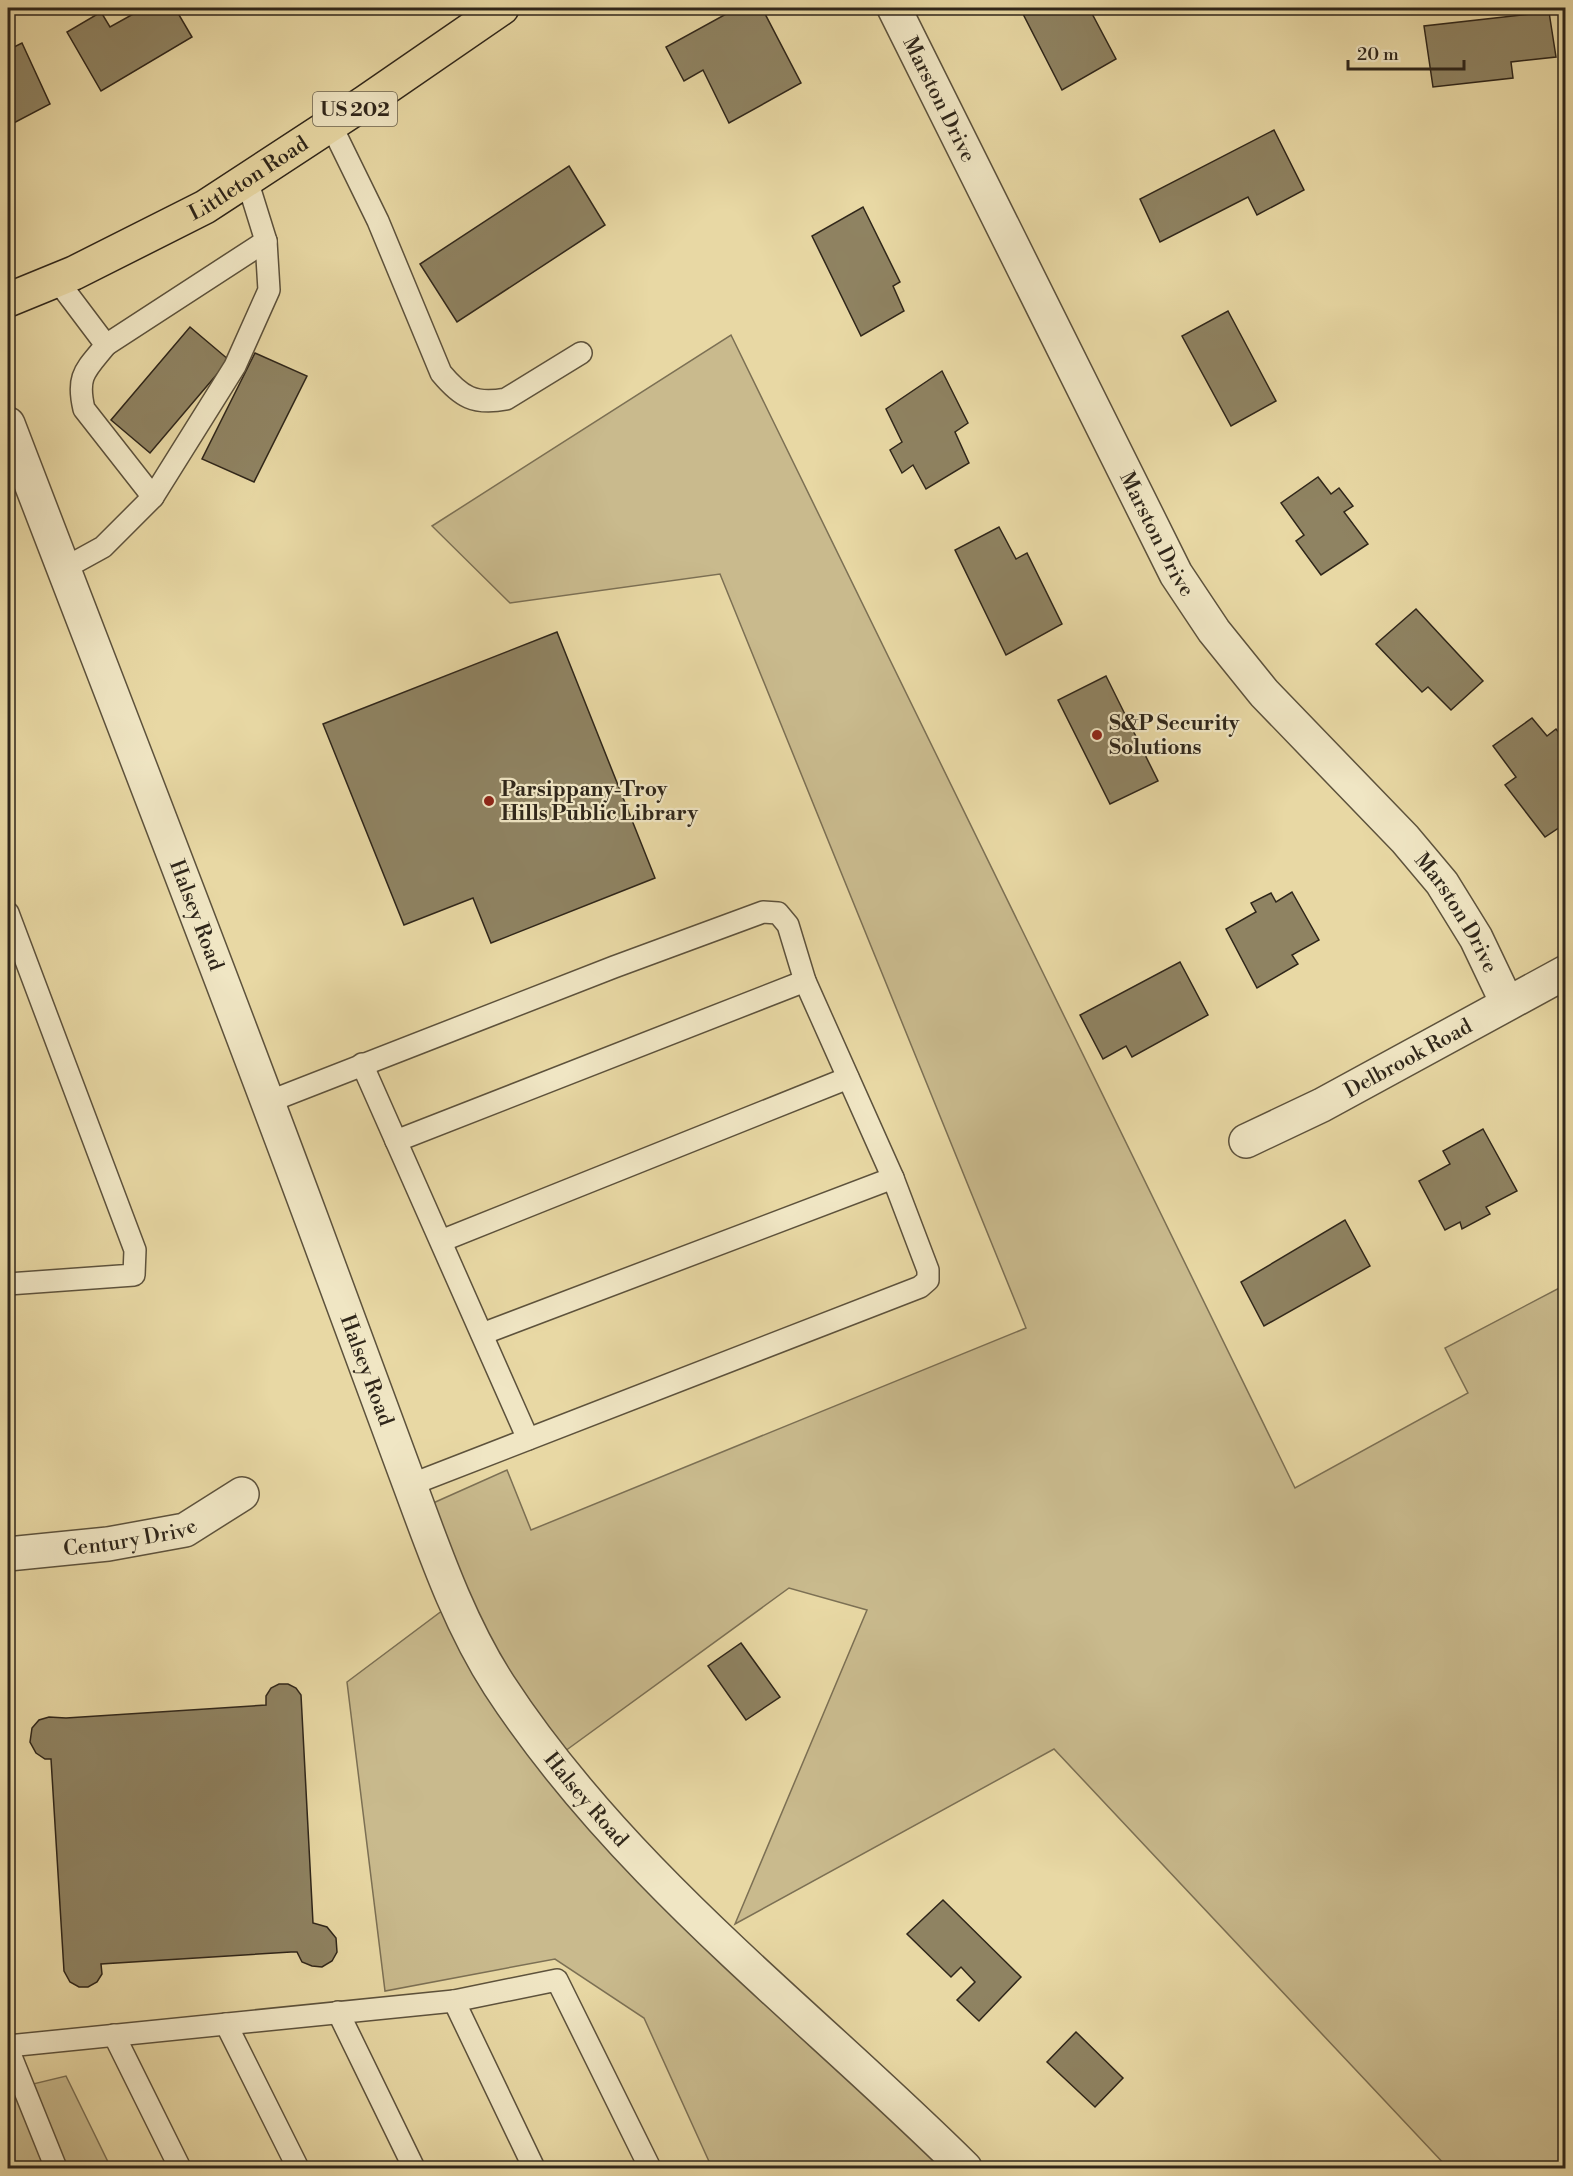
<svg xmlns="http://www.w3.org/2000/svg" width="1573" height="2176" viewBox="0 0 1573 2176" font-family="'Libre Bodoni',serif">
	<style>
		.green { fill: #c9ba8d; stroke: #7c7054; stroke-width: 1.5 }
		.building { fill: #8f8362; stroke: #2f261a; stroke-width: 1.5 }
		.lines { fill: none; stroke-linecap: round; stroke-linejoin: round }
		.service-casing { stroke: #5d523c; stroke-width: 24 }
		.minor-casing { stroke: #5d523c; stroke-width: 36 }
		.tertiary-casing { stroke: #5d523c; stroke-width: 36 }
		.primary-casing { stroke: #2f261a; stroke-width: 36 }
		.service { stroke: #f0e6c4; stroke-width: 21 }
		.minor { stroke: #f0e6c4; stroke-width: 33 }
		.tertiary { stroke: #f0e6c4; stroke-width: 33 }
		.primary { stroke: #e8d8a4; stroke-width: 33 }
		.poi-dot { fill: #8f2418; stroke: #f0e6c4; stroke-width: 2 }
		.labels { text-anchor: middle; stroke-width: 4.5; stroke-linejoin: round; paint-order: stroke }
		.shield { fill: #f0e6c4; stroke: #69604d; stroke-width: 1.5 }
		.shield-label { font-size: 20px; font-weight: bold; fill: #2f261a }
		.street-label { font-size: 21px; fill: #2f261a; stroke: #f0e6c4 }
		.poi-label { font-size: 21px; font-weight: bold; fill: #2f261a; stroke: #f0e6c4; text-anchor: start }
	</style>
	<rect width="100%" height="100%" fill="#e8d8a4"/>
	<filter id="stains"><feTurbulence type="fractalNoise" baseFrequency=".00333" numOctaves="4"/><feColorMatrix values="0 0 0 0 .2 0 0 0 0 .09 0 0 0 0 .02 0 0 0 .5 -.17"/></filter>
	<radialGradient id="worn" r=".72"><stop offset=".6" stop-color="#630" stop-opacity="0"/><stop offset="1" stop-color="#630" stop-opacity=".3"/></radialGradient>
	<!-- green -->
	<g class="green">
		<path d="M731,335L1295,1488L1468,1393L1445,1348L1565,1285V2168H1448L1054,1749L735,1924L867,1610L789,1588L550,1762L962,2168H712L644,2018L555,1959L385,1991L347,1682L459,1598L422,1508L507,1470L531,1530L1026,1328L720,574L510,603L432,526Z"/>
		<path d="M66,2076L111,2168H8V2090Z"/>
	</g>
	<!-- building -->
	<g class="building">
		<path d="M144,8H175L192,37L101,91L67,32L101,12L110,27Z"/>
		<path d="M737,8H762L801,83L729,123L703,70L684,81L666,47Z"/>
		<path d="M1029,8H1089L1116,59L1062,90L1022,12Z"/>
		<path d="M1549,12L1556,57L1511,62L1513,78L1433,87L1424,26Z"/>
		<path d="M22,43L50,104L8,126V50Z"/>
		<path d="M1274,130L1304,190L1257,215L1248,197L1160,242L1140,199Z"/>
		<path d="M569,166L605,225L457,322L420,264Z"/>
		<path d="M863,207L900,282L893,286L904,311L861,336L812,236Z"/>
		<path d="M1228,311L1276,401L1231,426L1182,336Z"/>
		<path d="M190,327L229,360L150,453L111,420Z"/>
		<path d="M255,353L307,376L254,482L202,459Z"/>
		<path d="M942,371L968,423L955,432L969,463L926,489L913,465L902,473L890,450L902,442L886,409Z"/>
		<path d="M1318,477L1331,494L1339,488L1353,506L1344,512L1368,544L1321,575L1296,541L1304,535L1281,503Z"/>
		<path d="M999,527L1016,559L1027,553L1062,624L1006,655L955,550Z"/>
		<path d="M1416,609L1483,681L1451,710L1428,687L1422,692L1376,644Z"/>
		<path d="M557,632L655,878L491,943L473,898L404,925L323,724Z"/>
		<path d="M1106,676L1158,781L1110,804L1058,700Z"/>
		<path d="M1532,718L1547,736L1556,729L1566,742V747L1559,752L1566,761V823L1545,837L1505,785L1516,777L1493,746Z"/>
		<path d="M1292,892L1319,940L1292,955L1298,964L1257,988L1226,929L1256,912L1251,903L1271,893L1276,902Z"/>
		<path d="M1180,962L1208,1015L1132,1057L1126,1046L1103,1059L1080,1015Z"/>
		<path d="M1483,1129L1517,1191L1486,1207L1490,1214L1462,1229L1460,1222L1445,1230L1419,1181L1450,1164L1443,1151Z"/>
		<path d="M1345,1220L1370,1266L1264,1326L1241,1282Z"/>
		<path d="M741,1643L780,1697L746,1720L708,1666Z"/>
		<path d="M279,1684H288L296,1688L301,1695L313,1923L327,1927L336,1938L337,1952L332,1961L322,1967L312,1966L302,1962L297,1952H291L101,1964L102,1974L97,1982L88,1987H79L70,1982L64,1971L51,1759H45L36,1753L30,1742L32,1728L39,1720L49,1717L66,1718L266,1705V1696L271,1688Z"/>
		<path d="M943,1900L1021,1977L979,2021L957,2000L975,1982L961,1967L951,1977L907,1934Z"/>
		<path d="M1076,2032L1123,2078L1095,2107L1047,2062Z"/>
		<path d="M1207,2162L1213,2168H1201Z"/>
	</g>
	<g class="lines">
		<!-- service casing -->
		<g class="service-casing">
			<g id="service">
				<path d="M331,125L378,221L441,373C461,397 474,405 506,399L581,353"/>
				<path d="M57,280L106,345C86,370 76,375 84,409L153,497"/>
				<path d="M106,345L266,241"/>
				<path d="M63,569L103,547L153,497L235,366L269,290L266,241L247,180"/>
				<path d="M8,913L135,1250L134,1275L8,1284"/>
				<path d="M362,1064L528,1439"/>
				<path d="M268,1102L614,967L763,912L778,913L788,925L805,981L893,1178L928,1270V1280L920,1287L410,1485"/>
				<path d="M396,1141L805,981"/>
				<path d="M441,1241L848,1078"/>
				<path d="M482,1334L893,1178"/>
				<path d="M454,2001L534,2168"/>
				<path d="M338,2012L414,2168"/>
				<path d="M226,2024L298,2168"/>
				<path d="M114,2035L180,2168"/>
				<path d="M8,2046L454,2001L557,1980L650,2168"/>
				<path d="M8,2049L56,2168"/>
			</g>
		</g>
		<!-- minor casing -->
		<g class="minor-casing">
			<g id="minor">
				<path id="s1" d="M894,8L1176,574L1214,631L1264,693L1405,839L1442,883L1476,938L1507,1003"/>
				<path id="s2" d="M1246,1141L1322,1105L1566,972"/>
				<path id="s3" d="M8,1554L108,1544L185,1530L242,1494"/>
			</g>
		</g>
		<!-- tertiary casing -->
		<g class="tertiary-casing">
			<g id="tertiary">
				<path id="s4" d="M8,424C110,690 214,956 313,1223C343,1306 374,1389 405,1472C432,1544 457,1620 499,1685C622,1874 807,2011 965,2168"/>
			</g>
		</g>
		<!-- primary casing -->
		<g class="primary-casing">
			<g id="primary">
				<path id="s5" d="M8,300L74,273L205,207L364,103L502,8"/>
			</g>
		</g>
		<!-- service -->
		<use href="#service" class="service"/>
		<!-- minor -->
		<use href="#minor" class="minor"/>
		<!-- tertiary -->
		<use href="#tertiary" class="tertiary"/>
		<!-- primary -->
		<use href="#primary" class="primary"/>
	</g>
	<!-- markers -->
	<g class="poi-dot">
		<circle cx="1097" cy="735" r="6"/>
		<circle cx="489" cy="801" r="6"/>
	</g>
	<g class="labels">
		<!-- shield labels -->
		<rect class="shield" x="313" y="92" width="84" height="34" rx="4.5"/>
		<g class="shield-label">
			<text x="355" y="116">US 202</text>
		</g>
		<!-- street labels -->
		<g class="street-label">
			<text dy="7" stroke="none"><textPath href="#s1" startOffset="102">Marston Drive</textPath></text>
			<text dy="7" stroke="none"><textPath href="#s5" startOffset="270">Littleton Road</textPath></text>
			<text dy="7" stroke="none"><textPath href="#s1" startOffset="588">Marston Drive</textPath></text>
			<text dy="7" stroke="none"><textPath href="#s1" startOffset="1074">Marston Drive</textPath></text>
			<text dy="7" stroke="none"><textPath href="#s4" startOffset="526">Halsey Road</textPath></text>
			<text dy="7" stroke="none"><textPath href="#s2" startOffset="182">Delbrook Road</textPath></text>
			<text dy="7" stroke="none"><textPath href="#s4" startOffset="1012">Halsey Road</textPath></text>
			<text dy="7" stroke="none"><textPath href="#s3" startOffset="123">Century Drive</textPath></text>
			<text dy="7" stroke="none"><textPath href="#s4" startOffset="1498">Halsey Road</textPath></text>
		</g>
		<!-- poi labels -->
		<g class="poi-label">
			<text x="1109" y="730">S&amp;P Security<tspan x="1109" dy="24">Solutions</tspan></text>
			<text x="501" y="796">Parsippany-Troy<tspan x="501" dy="24">Hills Public Library</tspan></text>
		</g>
	</g>
	<!-- margin -->
	<rect width="1573" height="2176" fill="none" stroke="#e8d8a4" stroke-width="30"/>
	<rect x="9" y="9" width="1555" height="2158" fill="none" stroke="#2f261a" stroke-width="3"/>
	<rect x="15" y="15" width="1543" height="2146" fill="none" stroke="#2f261a" stroke-width="1.5"/>
	<!-- scale -->
	<path d="M1348 60v9h116v-9" fill="none" stroke="#2f261a" stroke-width="3"/>
	<text x="1357" y="60" font-size="18" fill="#2f261a" stroke="#f0e6c4" stroke-width="4.5" paint-order="stroke">20 m</text>
	<rect width="100%" height="100%" filter="url(#stains)"/>
	<rect width="100%" height="100%" fill="url(#worn)"/>
</svg>
